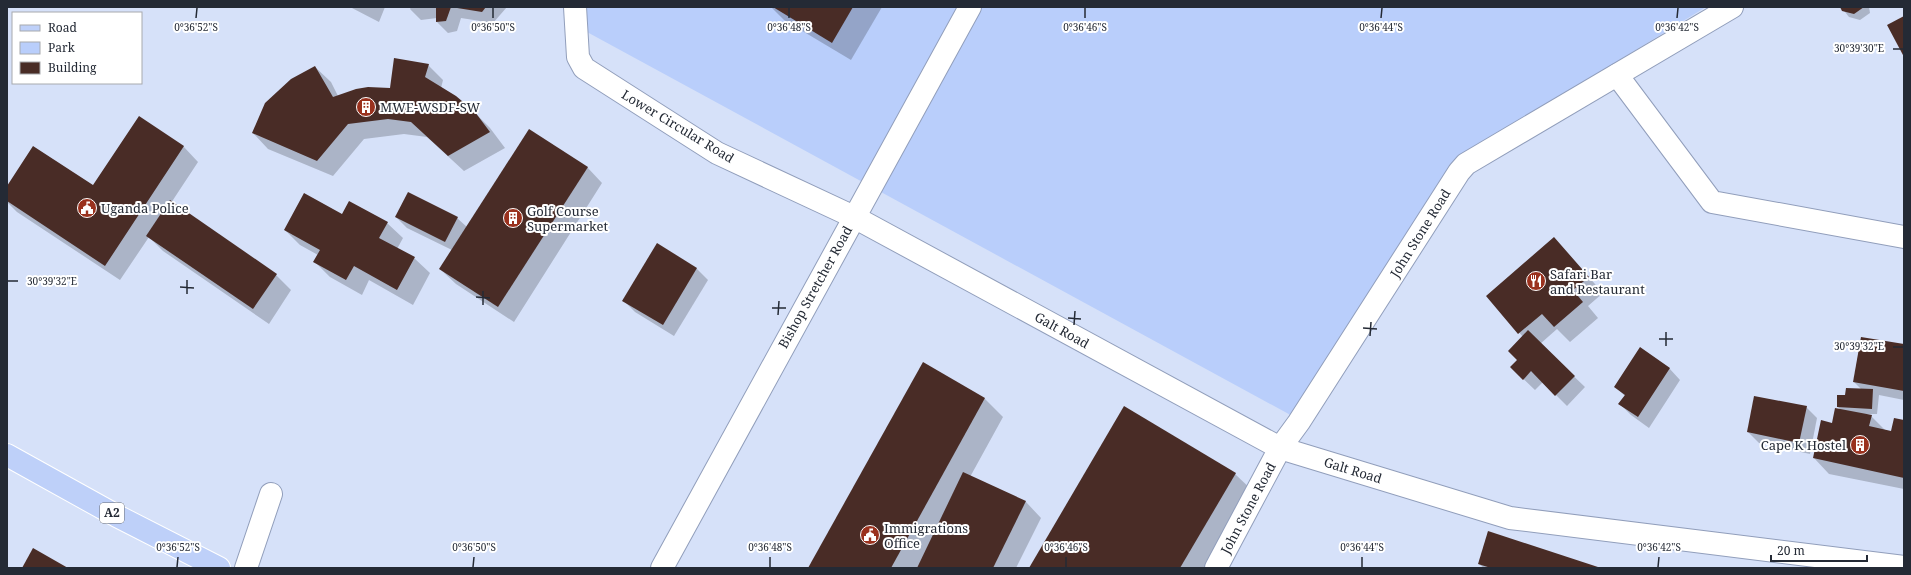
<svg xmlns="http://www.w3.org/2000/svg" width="1911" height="575" viewBox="0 0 1911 575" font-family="'Noto Serif',serif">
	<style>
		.green { fill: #b9cefb }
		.shadow { fill: #0003 }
		.building { fill: #492c26 }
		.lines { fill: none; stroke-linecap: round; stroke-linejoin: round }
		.minor-casing { stroke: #919ebb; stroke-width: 24 }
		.primary-casing { stroke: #fff; stroke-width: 24 }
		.minor { stroke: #fff; stroke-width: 22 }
		.primary { stroke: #bed0f9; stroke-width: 22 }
		.ticks { fill: none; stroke: #242a35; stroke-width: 1.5 }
		.labels { text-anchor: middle; stroke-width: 4; stroke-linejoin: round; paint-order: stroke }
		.shield { fill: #fff; stroke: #666a72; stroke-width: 1 }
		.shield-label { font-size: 12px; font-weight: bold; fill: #242a35 }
		.poi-label { font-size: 13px; fill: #242a35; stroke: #fff; text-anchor: start }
		.street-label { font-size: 13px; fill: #242a35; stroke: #fff }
		.ticks-label { font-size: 10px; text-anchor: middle; fill: #242a35; stroke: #fff; stroke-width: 4; stroke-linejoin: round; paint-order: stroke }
	</style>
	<rect width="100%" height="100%" fill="#d6e1f9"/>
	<!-- green -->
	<path class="green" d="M585,7H1706L1463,156L1296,418L587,32Z"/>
	<!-- shadow -->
	<g class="shadow">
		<path d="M350,7H385L379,22Z"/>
		<path d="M411,7H507L493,23L461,18L457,31L448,33L437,22V18L421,20L410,9Z"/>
		<path d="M771,7H882L851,60L784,20Z"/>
		<path d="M1841,7H1869L1870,13L1860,20L1849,17Z"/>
		<path d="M428,65L443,80L441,88L474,112L490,128L505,148L464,171L427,137L404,134L364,139L333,176L268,149L253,133L315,67L331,82L338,96L391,89Z"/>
		<path d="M183,146L198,162L171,203L276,275L291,290L269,324L163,251L149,237L120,280L17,212L7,202V188L93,187Z"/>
		<path d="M587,167L602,183L514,322L456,284L440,269L452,250L407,228L396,217L457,218L467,227Z"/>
		<path d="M343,215L387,223L403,238L397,249L414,258L430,273L413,305L369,280L362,295L330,277L315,262L318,255L300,245L285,230Z"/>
		<path d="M1554,238L1603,293L1588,306L1598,318L1570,342L1557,329L1540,344L1585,387L1567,406L1543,382L1535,390L1511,367L1518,360L1523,337L1488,296Z"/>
		<path d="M696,268L708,280L674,336L635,312L624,301Z"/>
		<path d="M1904,345V400L1879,395L1877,414H1864L1871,416L1885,430L1892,432L1904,421V489L1829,474L1814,458L1841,410L1838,407L1846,396L1862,390L1854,382Z"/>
		<path d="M923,364L985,399L1003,417L970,477L1026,502L1041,518L1016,568H810Z"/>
		<path d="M1669,368L1680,380L1649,428L1631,415L1620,404L1625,396L1615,386Z"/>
		<path d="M1806,407L1817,418L1810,454L1759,443L1748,432Z"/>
		<path d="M1235,474L1254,492L1209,568H1030Z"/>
		<path d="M1479,564L1599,568H1484Z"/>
	</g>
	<!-- building -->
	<g class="building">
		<path d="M436,7H451L446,21L436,22Z"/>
		<path d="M451,7H486L482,12Z"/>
		<path d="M773,7H853L832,43Z"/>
		<path d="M1840,7H1864L1854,14L1842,11Z"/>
		<path d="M1904,16V57L1887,25Z"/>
		<path d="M394,58L429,64L425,77L456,96L475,112L490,132L448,156L411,122L388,119L348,124L317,161L252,133L265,103L291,79L315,66L333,97L356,89L368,87L390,88Z"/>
		<path d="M139,116L184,146L105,266L7,201V186L33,146L93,185Z"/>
		<path d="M529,129L588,167L498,307L439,269Z"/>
		<path d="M408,192L458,217L445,242L395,217Z"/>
		<path d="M304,193L342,214L349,201L388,222L379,238L415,257L397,290L354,266L346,280L313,262L320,250L284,230Z"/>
		<path d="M170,200L277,274L253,309L146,236Z"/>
		<path d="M1554,237L1589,277L1573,290L1583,302L1554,327L1542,314L1518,334L1486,296Z"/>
		<path d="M657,243L697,268L663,325L622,301Z"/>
		<path d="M1528,330L1575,376L1555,396L1531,371L1523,380L1510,367L1517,360L1508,351Z"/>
		<path d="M1861,337L1904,344V391L1853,382Z"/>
		<path d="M1640,347L1670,368L1638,417L1618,404L1625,395L1614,387Z"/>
		<path d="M923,362L985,398L891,568H808Z"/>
		<path d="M1846,388L1873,389L1872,409L1837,407V395H1845Z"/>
		<path d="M1754,396L1807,406L1799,443L1747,432Z"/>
		<path d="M1124,406L1236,473L1180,568H1029Z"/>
		<path d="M1835,408L1872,415L1869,426L1891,431L1894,418L1904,420V478L1813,458L1821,420L1832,423Z"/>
		<path d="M963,472L1026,501L993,568H917Z"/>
		<path d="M1488,531L1601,568H1491L1478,564Z"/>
		<path d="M33,548L68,568H22Z"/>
	</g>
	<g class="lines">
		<!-- minor casing -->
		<g class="minor-casing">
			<g id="minor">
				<path d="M575,7L578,57L584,68L717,153L854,217L1280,448L1510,518L1904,567"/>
				<path d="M1617,75L1712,202L1904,237"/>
				<path d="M246,568L271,494"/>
				<path d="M662,568L970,7"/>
				<path d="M1216,568L1280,448L1299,422L1459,172L1466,164L1732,7"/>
			</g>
		</g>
		<!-- primary casing -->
		<g class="primary-casing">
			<path id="primary" d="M7,455L117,516L219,568"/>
		</g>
		<!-- minor -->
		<use href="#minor" class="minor"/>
		<!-- primary -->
		<use href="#primary" class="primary"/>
	</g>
	<!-- ticks -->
	<path class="ticks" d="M196,18L197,8M493,18V8M789,18V8M1085,18V8M1381,18L1382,8M1677,18L1678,8M1893,49H1903M8,281H18M180,287L194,288M187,294V280M476,297L490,298M483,305V291M772,308H786M778,315L779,301M1068,318L1081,319M1074,325L1075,311M1363,328L1377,329M1370,336L1371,322M1659,339H1673M1666,346V332M1893,347H1903M177,567L178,557M473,567L474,557M770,567V557M1066,567V557M1362,567V557M1658,567L1659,557"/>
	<!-- icons -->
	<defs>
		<g id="building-disc" transform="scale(1)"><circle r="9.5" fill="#9a311d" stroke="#fff"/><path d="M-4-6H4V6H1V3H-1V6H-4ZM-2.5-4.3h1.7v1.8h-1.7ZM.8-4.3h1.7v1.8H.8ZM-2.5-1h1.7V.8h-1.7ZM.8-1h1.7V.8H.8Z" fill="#fff"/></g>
		<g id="civic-disc" transform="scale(1)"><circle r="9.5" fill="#9a311d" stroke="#fff"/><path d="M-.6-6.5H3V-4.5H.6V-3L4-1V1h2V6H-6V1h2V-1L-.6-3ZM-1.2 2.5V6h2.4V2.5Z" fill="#fff"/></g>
		<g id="restaurant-disc" transform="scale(1)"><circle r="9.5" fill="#9a311d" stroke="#fff"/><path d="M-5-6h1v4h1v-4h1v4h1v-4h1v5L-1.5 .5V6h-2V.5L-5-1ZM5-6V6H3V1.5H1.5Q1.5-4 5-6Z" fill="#fff"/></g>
	</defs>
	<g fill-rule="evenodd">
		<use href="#building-disc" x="366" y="107"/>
		<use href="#civic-disc" x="87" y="208"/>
		<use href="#building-disc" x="513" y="218"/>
		<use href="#restaurant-disc" x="1536" y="281"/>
		<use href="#building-disc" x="1860" y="445"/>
		<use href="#civic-disc" x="870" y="535"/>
	</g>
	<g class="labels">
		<!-- shield labels -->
		<rect class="shield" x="100" y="503" width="24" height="20" rx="3"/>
		<g class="shield-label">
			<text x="112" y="517">A2</text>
		</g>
		<!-- poi labels -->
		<g class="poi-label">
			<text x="380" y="112">MWE-WSDF-SW</text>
			<text x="101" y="213">Uganda Police</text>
			<text x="527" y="216">Golf Course<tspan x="527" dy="15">Supermarket</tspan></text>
			<text x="1550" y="279">Safari Bar<tspan x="1550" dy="15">and Restaurant</tspan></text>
			<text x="1846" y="450" text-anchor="end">Cape K Hostel</text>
			<text x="884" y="533">Immigrations<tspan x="884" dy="15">Office</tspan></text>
		</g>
		<!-- street labels -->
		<g class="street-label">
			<text transform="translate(678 126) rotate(31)" y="5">Lower Circular Road</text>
			<text transform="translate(1420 233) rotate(-58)" y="5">John Stone Road</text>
			<text transform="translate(815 287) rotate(-61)" y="5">Bishop Stretcher Road</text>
			<text transform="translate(1062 330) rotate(29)" y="5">Galt Road</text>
			<text transform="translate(1353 470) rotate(17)" y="5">Galt Road</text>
			<text transform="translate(1248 508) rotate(-62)" y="5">John Stone Road</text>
		</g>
	</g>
	<g class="ticks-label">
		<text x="196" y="31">0°36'52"S</text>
		<text x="493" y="31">0°36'50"S</text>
		<text x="789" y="31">0°36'48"S</text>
		<text x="1085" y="31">0°36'46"S</text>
		<text x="1381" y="31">0°36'44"S</text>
		<text x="1677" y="31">0°36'42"S</text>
		<text x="1859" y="52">30°39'30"E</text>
		<text x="52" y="285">30°39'32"E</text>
		<text x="1859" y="350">30°39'32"E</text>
		<text x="178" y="551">0°36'52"S</text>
		<text x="474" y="551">0°36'50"S</text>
		<text x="770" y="551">0°36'48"S</text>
		<text x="1066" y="551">0°36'46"S</text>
		<text x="1362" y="551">0°36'44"S</text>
		<text x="1659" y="551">0°36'42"S</text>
	</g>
	<!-- border -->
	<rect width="1911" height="575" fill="none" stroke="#242a35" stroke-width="16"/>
	<!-- legend -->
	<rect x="12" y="12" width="130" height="72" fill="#ffffff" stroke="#a7aaae"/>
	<rect x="20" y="25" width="20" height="6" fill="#bed0f9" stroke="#a7aaae"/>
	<text x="48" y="32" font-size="12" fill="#242a35">Road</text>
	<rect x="20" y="42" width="20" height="12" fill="#b9cefb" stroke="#a7aaae"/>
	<text x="48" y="52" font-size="12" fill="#242a35">Park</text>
	<rect x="20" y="62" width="20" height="12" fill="#492c26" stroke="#a7aaae"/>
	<text x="48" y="72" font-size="12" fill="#242a35">Building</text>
	<!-- scale -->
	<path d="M1771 555v6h96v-6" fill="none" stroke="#242a35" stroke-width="2"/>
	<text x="1777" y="555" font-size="12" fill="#242a35" stroke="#ffffff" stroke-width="3" paint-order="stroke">20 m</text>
</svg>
